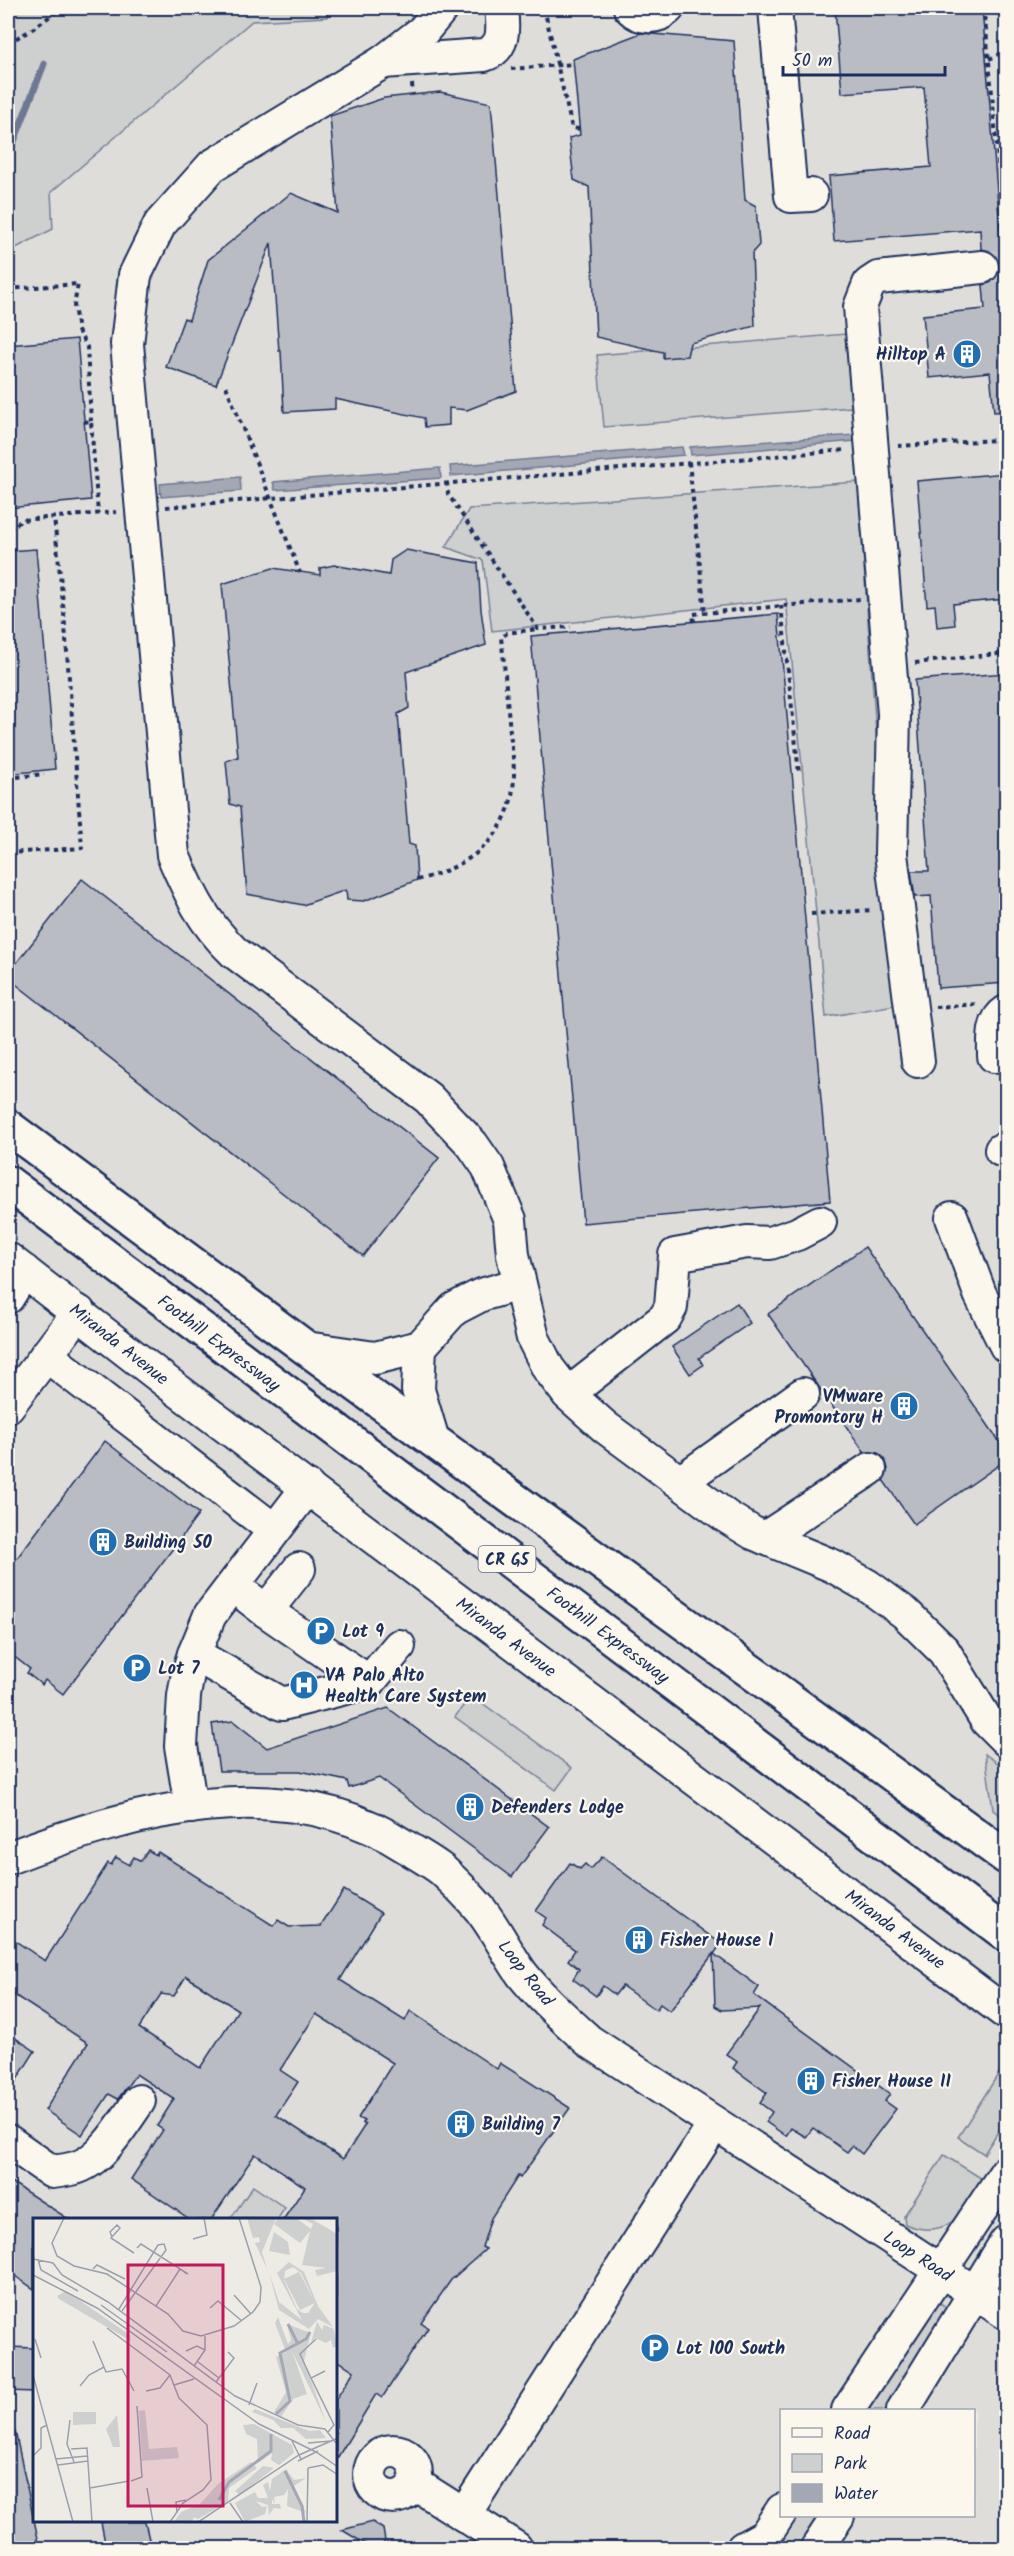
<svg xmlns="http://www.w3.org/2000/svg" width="1014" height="2556" viewBox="0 0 1014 2556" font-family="Kalam,sans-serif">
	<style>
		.built { fill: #deddda; fill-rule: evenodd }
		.green { fill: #cecfcf; stroke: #747f96; stroke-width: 1.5 }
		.water { fill: #a3a8b4; stroke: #6d7892; stroke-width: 1.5 }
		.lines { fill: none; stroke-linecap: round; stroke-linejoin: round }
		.stream { stroke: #6d7892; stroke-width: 7 }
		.building { fill: #b9bcc3; stroke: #1b2f5e; stroke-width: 1.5; fill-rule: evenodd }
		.minor-tunnel { stroke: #c4c5c9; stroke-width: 32; stroke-dasharray: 32 16; stroke-linecap: butt }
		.minor-casing { stroke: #1b2f5e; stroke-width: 36 }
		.highway-casing { stroke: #1b2f5e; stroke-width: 38 }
		.path { stroke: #1b2f5e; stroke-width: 4; stroke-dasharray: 4.5 4.5; stroke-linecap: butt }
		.minor { stroke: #fbf7ec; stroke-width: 32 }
		.highway { stroke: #fbf7ec; stroke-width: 33 }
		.labels { text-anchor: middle; stroke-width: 4.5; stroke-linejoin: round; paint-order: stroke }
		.shield { fill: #fbf7ec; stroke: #5e6b89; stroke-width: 1.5 }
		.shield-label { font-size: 16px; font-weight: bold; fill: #1b2f5e }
		.poi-label { font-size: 18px; font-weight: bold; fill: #1b2f5e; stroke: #fbf7ec; text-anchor: start }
		.street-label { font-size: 18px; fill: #1b2f5e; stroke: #fbf7ec }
		.inset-river { fill: none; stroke: #a3a8b4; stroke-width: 3 }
		.inset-road { fill: none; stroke: #9aa0ae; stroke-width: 1.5 }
		.view { fill: #c2185b; fill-opacity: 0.15; stroke: #c2185b; stroke-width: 3 }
		.inset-edge { fill: none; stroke: #1b2f5e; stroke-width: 3 }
	</style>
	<rect width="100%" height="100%" fill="#eeebe4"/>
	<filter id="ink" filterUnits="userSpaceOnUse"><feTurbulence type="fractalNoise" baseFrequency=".0167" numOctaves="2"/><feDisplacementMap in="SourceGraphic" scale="12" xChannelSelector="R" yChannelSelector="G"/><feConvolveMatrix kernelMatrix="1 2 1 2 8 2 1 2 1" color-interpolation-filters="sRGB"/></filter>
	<g filter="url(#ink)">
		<!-- built -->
		<path class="built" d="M236,8H1006V2548H8V162ZM34,2220H336V2522H34ZM782,2410H974V2516H782Z"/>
		<!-- green -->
		<g class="green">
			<path d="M8,8H327V17L252,21L51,192L53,229L8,252Z"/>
			<path d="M846,334L852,407L604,427L597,355Z"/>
			<path d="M858,482L879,774L882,916L895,1005L826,1017L786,599L492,631L483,560L446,547L469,509Z"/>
			<path d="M471,1695L572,1768L556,1790L455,1717Z"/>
			<path d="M985,1754L1006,1769V1820L993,1810Z"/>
			<path d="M1006,2062V2119L984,2154L958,2137Z"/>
			<path d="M944,2155L984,2180C963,2212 949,2242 905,2224L904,2216Z"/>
			<path d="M253,2186L285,2208L277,2220L231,2218Z"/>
			<path d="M935,2300L953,2311L891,2410H864Z"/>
			<path d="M791,2516H811L820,2521L804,2548H771Z"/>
		</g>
		<!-- water -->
		<g class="water">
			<path d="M855,435L856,441L691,455L690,447Z"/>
			<path d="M682,447L684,455L451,476L450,466Z"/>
			<path d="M440,468L441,478L275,490L273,482Z"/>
			<path d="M240,477L241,491L161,497L160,484Z"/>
		</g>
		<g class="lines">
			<!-- stream -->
			<path class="stream" d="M8,157L44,64"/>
		</g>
		<!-- building -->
		<g class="building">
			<path d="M835,8H982L1006,301V411L994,412L990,372L929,378L923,315L985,309L983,285L992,282L999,274L1000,265L997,257L990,251L981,249L980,229L834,241L829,176L931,167L924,87L842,93Z"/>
			<path d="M641,33L734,41L745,200L756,206L759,245L752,253L755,326L690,343L687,356L663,358V352L596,337L589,187L574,180L569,138L580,135L573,59Z"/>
			<path d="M440,92L491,103L516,391L467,410L449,408V425L425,427L424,418L335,399V409L284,412L281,351H279L271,243L216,385L166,367L184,318L189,320L208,260L291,193L338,213L330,116L384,98Z"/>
			<path d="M77,339L91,500L8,508V345Z"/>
			<path d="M1006,473V599L953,604L955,625L937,627L935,605L927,606L917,481Z"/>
			<path d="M36,549L55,769L8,774V551Z"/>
			<path d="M406,550L478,563L481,610L486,645L406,672L409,708L398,714L409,844L415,846L417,880L364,901L347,900L346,890L303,905L247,894L240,807L230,804L226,761L238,757L222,584L273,568L320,575V568L334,565L389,575L391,560Z"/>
			<path d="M778,614L830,1201L583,1223L531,636Z"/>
			<path d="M1006,673V983L938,988L931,896L915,897L911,871H929L915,680Z"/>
			<path d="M82,879L439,1158L363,1256L8,978V974Z"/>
			<path d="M865,1247L1006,1451V1460L914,1524L883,1480L888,1469L885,1459L878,1453L864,1452L768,1314Z"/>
			<path d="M737,1303L750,1323L699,1358L703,1365L690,1374L672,1347Z"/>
			<path d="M105,1441L199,1514L63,1694L45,1680L42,1685L27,1673L30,1669L8,1652V1570Z"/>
			<path d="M388,1708L549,1827L512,1877L379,1778L349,1788L347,1781L300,1771H219L212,1724L233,1721L267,1748Z"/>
			<path d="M148,1850L156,1855L158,1852L274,1926L278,1920L289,1927L321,1926L344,1890L381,1913L340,1980L405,2021L410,2011L497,2069L500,2063L570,2108L520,2178L518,2176L491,2218L482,2247L486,2249L451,2280L421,2323L428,2328L382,2398L376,2394L336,2460V2399L354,2371L336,2359V2220H283L305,2187L255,2154L211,2220H191L131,2179L163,2130L157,2126L174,2099L136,2074L118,2099L109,2094L82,2135L45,2110L88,2043L8,1991V1936L45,1961L108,1863L111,1865L116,1857L129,1865L134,1857L141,1861ZM186,1976L238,2010L200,2068L139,2028L161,1994L174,1996ZM316,2014L393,2063L358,2118L364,2121L362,2123L365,2125L343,2159L276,2115L298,2082L280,2070Z"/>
			<path d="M602,1857L721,1944L714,1954L759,1987L754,1995L890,2094L885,2101L896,2109L862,2154L852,2146L847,2152L813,2128L806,2137L791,2128L786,2136L766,2122L772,2112L760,2103L767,2093L733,2068L737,2062L726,2054L760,2008L722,2010L715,2006L713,1954L670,2011L660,2004L656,2010L622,1986L615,1995L603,1986L596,1996L573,1979L579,1969L568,1960L575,1950L542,1925L546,1918L536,1911L570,1863L580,1869L585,1864L591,1869Z"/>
			<path d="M8,2033L35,2051L8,2094Z"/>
			<path d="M8,2180L70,2220H34V2289L8,2271Z"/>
			<path d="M8,2347L34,2348V2392L8,2391Z"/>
			<path d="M15,2431L40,2548H8V2432Z"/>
			<path d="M101,2522H145L151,2548H106Z"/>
			<path d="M372,2522L383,2529L385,2541L380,2548H372L342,2530Z"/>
		</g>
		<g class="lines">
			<!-- minor-tunnel -->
			<path class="minor-tunnel" d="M982,267L1004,266"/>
			<!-- minor casing -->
			<g class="minor-casing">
				<g id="minor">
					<path d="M442,8L423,31L383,62L212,166L160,224L135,275L127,344L173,855C191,896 202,921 234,952L428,1098L472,1144L488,1167L510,1220L513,1255L533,1338L548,1368L568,1394L605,1427L727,1517L753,1533L833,1566L868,1586L905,1613L944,1651L987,1721L1006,1740"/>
					<path d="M630,8C641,19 657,19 668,8"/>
					<path d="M775,8L791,196L811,195"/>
					<path d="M383,62L484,55C506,48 503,27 501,8"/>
					<path d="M994,1056C994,1040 992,1021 1006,1012"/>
					<path d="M918,1061L891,854L894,714L860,307L869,284L878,278L982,267"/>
					<path d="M1001,1150L1006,1149"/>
					<path d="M952,1218L980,1294L1006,1346"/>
					<path d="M8,1259L172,1386L1006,2013"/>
					<path d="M8,1297L24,1271"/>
					<path d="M420,1347L418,1390L433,1440"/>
					<path d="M306,1348L375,1358L420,1347L454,1309L481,1295L519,1284"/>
					<path d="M46,1355L274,1530"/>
					<path d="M568,1394L665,1318L671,1307L675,1255L747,1242L770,1243L797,1234L820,1222"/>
					<path d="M8,1406L79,1312"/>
					<path d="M680,1482L803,1394"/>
					<path d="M765,1538L870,1469"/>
					<path d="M249,1598L266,1611L299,1569"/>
					<path d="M266,1611L369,1682"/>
					<path d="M194,1654L282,1704L369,1682L399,1646"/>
					<path d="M191,1807L181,1746L184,1696L188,1673L194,1654L210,1615L308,1487"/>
					<path d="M8,1858C133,1810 286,1767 408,1848C419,1855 432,1862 442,1870C455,1882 469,1896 480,1909C496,1929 507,1953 522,1974C542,1999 566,2020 589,2041L1006,2313"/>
					<path d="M8,2141L52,2172C60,2171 68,2170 75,2168C102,2161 124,2122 139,2101"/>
					<path d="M848,2410L1006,2172"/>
					<path d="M903,2410L1006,2242"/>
					<circle cx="393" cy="2474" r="23"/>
					<path d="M414,2483L516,2548"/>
					<path d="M464,2515L714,2124"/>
					<path d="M743,2548L765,2536L782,2510"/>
					<path d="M817,2548L838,2516"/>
				</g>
			</g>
			<!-- highway casing -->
			<g class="highway-casing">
				<g id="highway">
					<path d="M8,1127L306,1348L1006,1857"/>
					<path d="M8,1183L1006,1934"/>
				</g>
			</g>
			<!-- path -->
			<g class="path">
				<path d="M544,8L572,128L579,129"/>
				<path d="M984,8L1001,191H1006"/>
				<path d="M8,43L31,30L61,8"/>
				<path d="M989,59L1006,52"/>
				<path d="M511,69L574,64"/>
				<path d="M412,84L413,95"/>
				<path d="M8,289L78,284L74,306L78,331L87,347L91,421"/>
				<path d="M226,386L300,573"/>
				<path d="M84,422L91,421L98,514"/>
				<path d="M898,446L996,440"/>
				<path d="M689,462L705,613"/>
				<path d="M447,482L448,494L538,629L571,627"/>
				<path d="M166,507L846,450"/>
				<path d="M8,527L15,526L21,520L116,512"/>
				<path d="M781,605L799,774"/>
				<path d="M694,622L693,614L860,599"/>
				<path d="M915,663L1006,653"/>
				<path d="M8,778L44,774"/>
				<path d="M8,853L82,848L64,613L54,517"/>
				<path d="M417,880C471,867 513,835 514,775C514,757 510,738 509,720C506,693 505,665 501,638L507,633L538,629"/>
				<path d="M811,914L873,910"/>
				<path d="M935,1007L979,1004"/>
			</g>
			<!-- minor -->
			<use href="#minor" class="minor"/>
			<!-- highway -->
			<use href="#highway" class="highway"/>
		</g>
	</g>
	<!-- icons -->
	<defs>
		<g id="building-disc" transform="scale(1.5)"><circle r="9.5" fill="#1f6fb2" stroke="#fbf7ec"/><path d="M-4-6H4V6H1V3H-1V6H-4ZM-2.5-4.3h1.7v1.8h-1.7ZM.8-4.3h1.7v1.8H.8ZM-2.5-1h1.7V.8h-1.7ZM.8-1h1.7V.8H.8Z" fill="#fff"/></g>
		<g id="parking-disc" transform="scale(1.5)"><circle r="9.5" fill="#1f6fb2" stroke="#fbf7ec"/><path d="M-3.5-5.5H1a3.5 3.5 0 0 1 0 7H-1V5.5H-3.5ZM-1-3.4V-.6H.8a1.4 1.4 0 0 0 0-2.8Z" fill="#fff"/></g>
		<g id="hospital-disc" transform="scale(1.5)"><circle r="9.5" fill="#1f6fb2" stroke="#fbf7ec"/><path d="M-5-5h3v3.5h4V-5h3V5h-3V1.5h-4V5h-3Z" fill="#fff"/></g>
	</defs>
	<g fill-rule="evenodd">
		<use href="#building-disc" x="967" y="354"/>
		<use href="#building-disc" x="904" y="1406"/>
		<use href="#building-disc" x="103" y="1542"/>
		<use href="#parking-disc" x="321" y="1631"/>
		<use href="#parking-disc" x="137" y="1668"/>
		<use href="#hospital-disc" x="304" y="1685"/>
		<use href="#building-disc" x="470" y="1807"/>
		<use href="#building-disc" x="639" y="1940"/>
		<use href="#building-disc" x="811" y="2081"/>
		<use href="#building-disc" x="461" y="2124"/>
		<use href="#parking-disc" x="655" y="2348"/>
	</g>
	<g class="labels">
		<!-- shield labels -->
		<rect class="shield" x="478.5" y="1546" width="57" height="26" rx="4.5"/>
		<g class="shield-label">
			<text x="507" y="1565">CR G5</text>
		</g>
		<!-- poi labels -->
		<g class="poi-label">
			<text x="946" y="360" text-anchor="end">Hilltop A</text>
			<text x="883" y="1402" text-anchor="end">VMware<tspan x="883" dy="21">Promontory H</tspan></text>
			<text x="124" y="1548">Building 50</text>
			<text x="342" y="1637">Lot 9</text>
			<text x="158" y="1674">Lot 7</text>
			<text x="325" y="1681">VA Palo Alto<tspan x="325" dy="21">Health Care System</tspan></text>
			<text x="491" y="1813">Defenders Lodge</text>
			<text x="660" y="1946">Fisher House I</text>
			<text x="832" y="2087">Fisher House II</text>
			<text x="482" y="2130">Building 7</text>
			<text x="676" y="2354">Lot 100 South</text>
		</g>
		<!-- street labels -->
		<g class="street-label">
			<text transform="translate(219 1343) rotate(37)" y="6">Foothill Expressway</text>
			<text transform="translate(119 1344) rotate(38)" y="6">Miranda Avenue</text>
			<text transform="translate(608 1635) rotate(37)" y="6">Foothill Expressway</text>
			<text transform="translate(506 1637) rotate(37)" y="6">Miranda Avenue</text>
			<text transform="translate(895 1929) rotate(37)" y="6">Miranda Avenue</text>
			<text transform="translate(526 1973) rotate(52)" y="6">Loop Road</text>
			<text transform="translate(918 2256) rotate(33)" y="6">Loop Road</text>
		</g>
	</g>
	<!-- overview -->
	<g transform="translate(33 2218)">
		<rect width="304" height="304" fill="#eeebe4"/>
		<path d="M214,0H243L229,34L234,51L222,25L227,24L226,19L220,20ZM245,0H263L278,11L280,6L268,0H277L304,16V53L284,58L282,52L293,50L269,47L277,13L267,25L241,6ZM241,14L255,24L257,37L236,33ZM256,44L271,54L285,88L300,109L285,101L276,111L246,92L236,54L246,84L269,102L244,55ZM260,49L268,55L282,84L266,54L251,61L267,92L282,85L275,95H270L264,91L251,62L252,53ZM33,73L97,117L98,123L26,81L24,78ZM245,99L255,126L258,122L254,106L278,115L271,143L293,204L259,133L274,176L260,181L248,199L241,194L253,174L243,139L253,134L242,105ZM284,104L289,112L291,107L301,111L304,128L300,130L298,122L293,125L282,120L278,124ZM222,191L276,213L287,212L293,220L273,221L260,210H248L240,202L219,194ZM112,192L116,231L144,229L146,240L109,243L106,193ZM40,194H63V206L40,207ZM84,197L87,229H80L73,211ZM221,206L259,227L261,235L246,247L238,242L239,235L225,245L224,221L213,216L210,207ZM218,244L224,250L196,270L195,284L165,301L161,299L159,304H141L148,294L167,286L185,266ZM230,248L241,250L207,277L202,273ZM253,251L261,262L273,260L261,268L273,295L254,288L255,271L251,277L241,279L242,286L239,281V286H247L248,291L241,290L236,297L235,287L223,283L229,289L234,288L232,296L212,304L202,285L222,274L225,280H235L230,267L235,264L237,273L239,261Z" fill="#cecfcf" fill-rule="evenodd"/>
		<path class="inset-river" d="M255,106L265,126M243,196L257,183L247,135L273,121L277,114M252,253L269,288L271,304M186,282L196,264L238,233V216"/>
		<path class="inset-road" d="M31,0L19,25L24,38L41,48L74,56L135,96L150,113L168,118L201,108L220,94L227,84L228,69L206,0M79,19L77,14L84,7L87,10L78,20L101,35M160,21L174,17L171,0M104,30L108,26L155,56L151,54M0,41L20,45L29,57L75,84L202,178L265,207L292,211L303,225M5,41L8,52L45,73M60,51L64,47L92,61M0,57L64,90L226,206L283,234L305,249M201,77L218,96M68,87L134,134M123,88L147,51M177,90L185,83L209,103M86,91L125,27L131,26L133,32L89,93M74,110L137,157L146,180L174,207L178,262L170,272L150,285L137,304M2,121L8,140M60,123L73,154L89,151L101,173M153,133L164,128L172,132M165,144L186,160M161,148L172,132V118M292,153L278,160L301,207L295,214M0,157L40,304M278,160L267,136L283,121M183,164L201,140L195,134M141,167L161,161M47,168L56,157L71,149M113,173L127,170L137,157M216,187L224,165M37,202L34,226L41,244M259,223L268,241M275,225L298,223M38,231L54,230L59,304M0,238L8,230V210L14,207M23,241L54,238M265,243L285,233M25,247L55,243M275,250L290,247L305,257M98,263L109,259L104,188M57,270L96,263M114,270L120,304M197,285L210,304M144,295L143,284L153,282M165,304L266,237L305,220M274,304L275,250"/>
		<path class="view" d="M95,47H190V288H95Z"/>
		<rect width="304" height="304" class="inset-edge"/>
	</g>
	<!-- margin -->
	<rect width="1014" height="2556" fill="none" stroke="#fbf7ec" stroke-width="30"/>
	<rect x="15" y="15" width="984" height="2526" fill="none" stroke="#1b2f5e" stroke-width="2" filter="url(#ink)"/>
	<!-- legend -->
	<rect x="780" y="2409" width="195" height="108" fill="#fbf7ec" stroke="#a1a7b3" stroke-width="1.5"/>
	<rect x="792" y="2428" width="30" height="9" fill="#fbf7ec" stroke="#a1a7b3" stroke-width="1.5"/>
	<text x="834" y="2439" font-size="18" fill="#1b2f5e">Road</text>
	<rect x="792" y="2454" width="30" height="18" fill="#cecfcf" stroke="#a1a7b3" stroke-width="1.5"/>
	<text x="834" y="2469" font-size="18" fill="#1b2f5e">Park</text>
	<rect x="792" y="2484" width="30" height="18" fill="#a3a8b4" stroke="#a1a7b3" stroke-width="1.5"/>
	<text x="834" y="2499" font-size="18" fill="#1b2f5e">Water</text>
	<!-- scale -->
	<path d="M783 66v9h162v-9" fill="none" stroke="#1b2f5e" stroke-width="3"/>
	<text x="792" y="66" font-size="18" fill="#1b2f5e" stroke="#fbf7ec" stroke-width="4.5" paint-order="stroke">50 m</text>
</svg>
